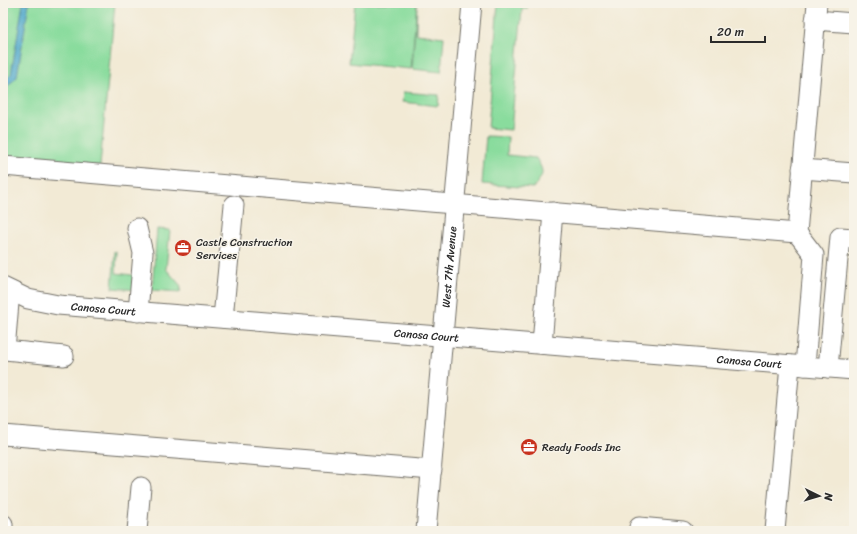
<svg xmlns="http://www.w3.org/2000/svg" width="857" height="534" viewBox="0 0 857 534" font-family="Sriracha,sans-serif">
	<style>
		.green { fill: #89dc9d; stroke: #5a8464 }
		.water { fill: #4da9cb; stroke: #3c6a7b }
		.lines { fill: none; stroke-linecap: round; stroke-linejoin: round }
		.minor-casing { stroke: #716e66; stroke-width: 21 }
		.minor { stroke: #fff; stroke-width: 19 }
		.labels { text-anchor: middle; stroke-width: 3; stroke-linejoin: round; paint-order: stroke }
		.poi-label { font-size: 11px; fill: #2b2b2b; stroke: #f7f3e8; text-anchor: start }
		.street-label { font-size: 11px; fill: #2b2b2b; stroke: #f7f3e8 }
	</style>
	<rect width="100%" height="100%" fill="#f7f3e8"/>
	<filter id="ink" filterUnits="userSpaceOnUse"><feTurbulence type="fractalNoise" baseFrequency=".025" numOctaves="2"/><feDisplacementMap in="SourceGraphic" scale="8" xChannelSelector="R" yChannelSelector="G"/><feConvolveMatrix kernelMatrix="1 2 1 2 8 2 1 2 1" color-interpolation-filters="sRGB"/></filter>
	<filter id="wash" filterUnits="userSpaceOnUse"><feTurbulence type="fractalNoise" baseFrequency=".012" numOctaves="4" result="noise"/><feDisplacementMap in="SourceGraphic" scale="16" xChannelSelector="R" yChannelSelector="G"/><feGaussianBlur stdDeviation="0.9" result="paint"/><feColorMatrix in="noise" values="0 0 0 0 0 0 0 0 0 0 0 0 0 0 0 0 0 1.4 0 .05"/><feComposite in="paint" operator="in"/></filter>
	<g filter="url(#wash)">
		<rect width="100%" height="100%" fill="#f2ead5"/>
		<!-- green -->
		<g class="green">
			<path d="M3,3H115L100,166L3,160Z"/>
			<path d="M355,3H417L411,69L349,63Z"/>
			<path d="M417,3L416,34L444,37L441,72L412,69Z"/>
			<path d="M498,3H527V9H522L511,130L488,128Z"/>
			<path d="M403,92L439,95L438,106L402,102Z"/>
			<path d="M486,136L508,137L507,155L536,158C545,173 544,174 533,188L482,184Z"/>
			<path d="M157,229L170,230L166,269L181,286L180,292L152,290Z"/>
			<path d="M115,251L117,252L116,273L140,276L139,290L112,288Z"/>
		</g>
		<!-- water -->
		<path class="water" d="M23,3H29L17,77L3,91V82L11,74Z"/>
	</g>
	<g filter="url(#ink)">
		<g class="lines">
			<!-- minor casing -->
			<g class="minor-casing">
				<g id="minor">
					<path d="M815,20L854,23"/>
					<path d="M3,166L797,233"/>
					<path d="M802,169L854,173"/>
					<path d="M137,228L143,253L138,312"/>
					<path id="s1" d="M3,287L28,299L58,305L854,370"/>
					<path d="M10,291L5,350L64,356"/>
					<path d="M223,318L234,205"/>
					<path d="M542,344L553,212"/>
					<path d="M805,366L814,255L797,233L817,3"/>
					<path d="M828,368L840,237L854,238"/>
					<path d="M3,435L432,470"/>
					<path d="M639,527L683,531"/>
					<path d="M3,529V524"/>
					<path d="M137,531L141,487"/>
					<path id="s2" d="M426,531L472,3"/>
					<path d="M775,531L790,365"/>
				</g>
			</g>
			<!-- minor -->
			<use href="#minor" class="minor"/>
		</g>
	</g>
	<!-- icons -->
	<defs>
		<g id="office-disc" transform="scale(0.9)"><circle r="9.5" fill="#c8321e" stroke="#f7f3e8"/><path d="M-6-3h4V-5.5h4V-3h4V5H-6ZM-1-4.5V-3h2v-1.5ZM-6 0V1H6V0Z" fill="#fff"/></g>
	</defs>
	<g fill-rule="evenodd">
		<use href="#office-disc" x="183" y="248"/>
		<use href="#office-disc" x="529" y="447"/>
	</g>
	<g class="labels">
		<!-- poi labels -->
		<g class="poi-label">
			<text x="196" y="246">Castle Construction<tspan x="196" dy="13">Services</tspan></text>
			<text x="542" y="451">Ready Foods Inc</text>
		</g>
		<!-- street labels -->
		<g class="street-label">
			<text dy="4" stroke="none"><textPath href="#s2" startOffset="265">West 7th Avenue</textPath></text>
			<text dy="4" stroke="none"><textPath href="#s1" startOffset="104">Canosa Court</textPath></text>
			<text dy="4" stroke="none"><textPath href="#s1" startOffset="428">Canosa Court</textPath></text>
			<text dy="4" stroke="none"><textPath href="#s1" startOffset="752">Canosa Court</textPath></text>
		</g>
	</g>
	<!-- margin -->
	<rect width="857" height="534" fill="none" stroke="#f7f3e8" stroke-width="16"/>
	<!-- north arrow -->
	<g transform="translate(819 496) rotate(95)" stroke="#f7f3e8" stroke-width="3" paint-order="stroke">
	<path d="M0-3L7 15L0 10L-7 15Z" fill="#2b2b2b"/>
	<text y="-6" font-size="11" font-weight="bold" text-anchor="middle" fill="#2b2b2b">N</text>
	</g>
	<!-- scale -->
	<path d="M711 36v6h54v-6" fill="none" stroke="#2b2b2b" stroke-width="2"/>
	<text x="717" y="36" font-size="12" fill="#2b2b2b" stroke="#f7f3e8" stroke-width="3" paint-order="stroke">20 m</text>
</svg>
